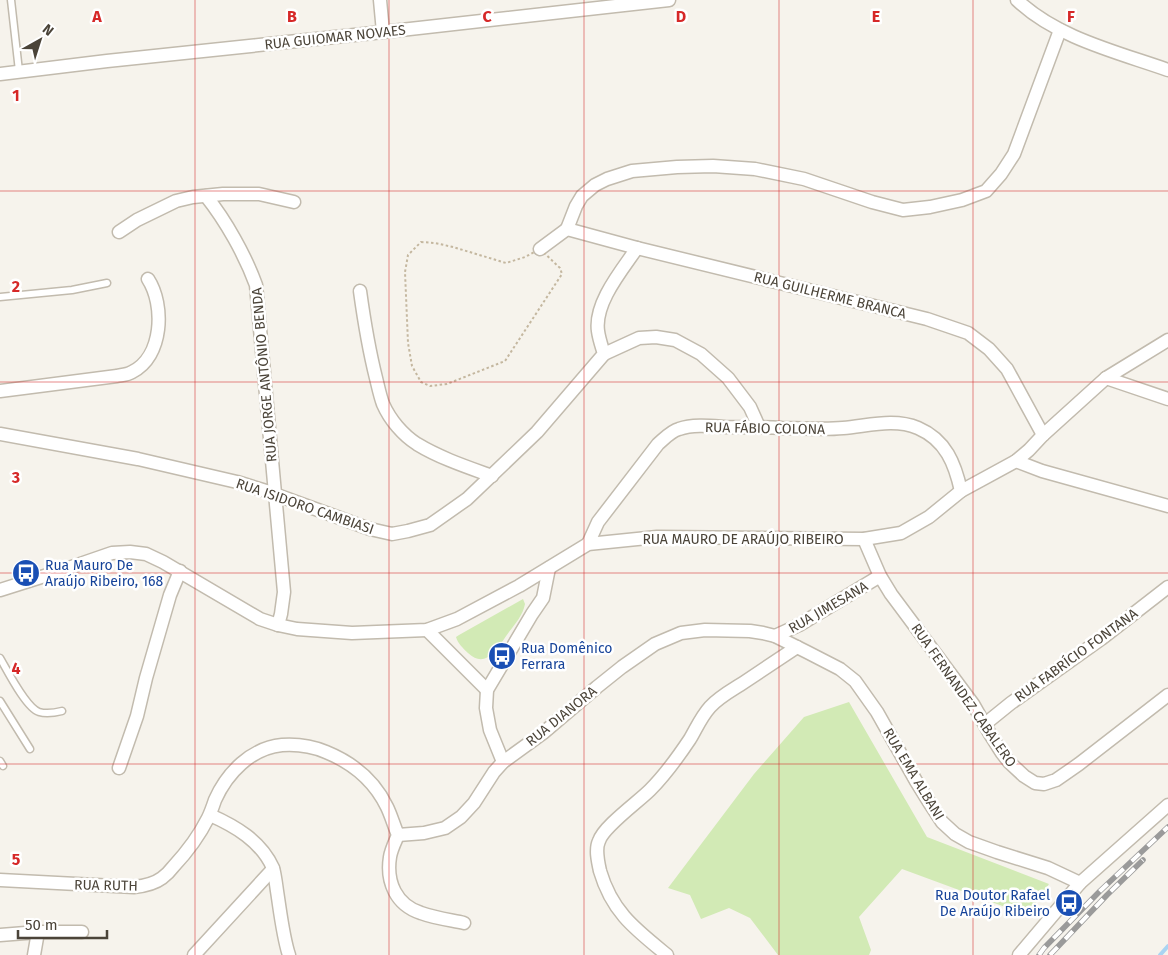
<svg xmlns="http://www.w3.org/2000/svg" width="1168" height="955" viewBox="0 0 1168 955" font-family="'Fira Sans',sans-serif">
	<style>
		.green { fill: #d2eab5 }
		.lines { fill: none; stroke-linecap: round; stroke-linejoin: round }
		.stream { stroke: #a9d4f2; stroke-width: 4 }
		.lane-casing { stroke: #c2bbae; stroke-width: 9 }
		.street-casing { stroke: #c2bbae; stroke-width: 15 }
		.path { stroke: #c4b79f; stroke-width: 2; stroke-dasharray: 2.5 2.5; stroke-linecap: butt }
		.lane { stroke: #fff; stroke-width: 6 }
		.street { stroke: #fff; stroke-width: 12 }
		.rail-casing { stroke: #9a9a9a; stroke-width: 5.5 }
		.rail { stroke: #fff; stroke-width: 4; stroke-dasharray: 11; stroke-linecap: butt }
		.grid { fill: none; stroke: #d62828; stroke-width: 1; stroke-opacity: 0.55 }
		.labels { text-anchor: middle; stroke-width: 5; stroke-linejoin: round; paint-order: stroke }
		.street-label { font-size: 14px; fill: #4b4439; stroke: #fff }
		.transit-label { font-size: 14px; fill: #164399; stroke: #fff; text-anchor: start }
		.grid-label { font-size: 16px; text-anchor: middle; font-weight: bold; fill: #d62828; stroke: #fff; stroke-width: 5; stroke-linejoin: round; paint-order: stroke }
	</style>
	<rect width="100%" height="100%" fill="#f6f3ec"/>
	<!-- green -->
	<g class="green">
		<path d="M523,599L525,604C523,615 515,624 509,632C499,645 487,671 468,653C463,648 458,644 456,637L459,635Z"/>
		<path d="M849,702L927,837L1049,884L1027,915L902,869L859,917L871,950L869,955H778L750,918L729,908L701,919L690,895L668,888L754,774L804,717Z"/>
	</g>
	<g class="lines">
		<!-- stream -->
		<path class="stream" d="M1160,955L1168,946"/>
		<!-- lane casing -->
		<g class="lane-casing">
			<g id="lane">
				<path d="M11,0L19,71"/>
				<path d="M0,297L72,290L107,283"/>
				<path d="M0,658C7,670 26,708 39,712C46,714 54,713 62,711"/>
				<path d="M0,701L30,749"/>
				<path d="M0,761L3,766"/>
			</g>
		</g>
		<!-- street casing -->
		<g class="street-casing">
			<g id="street">
				<path d="M380,0L383,32"/>
				<path d="M1017,0C1057,38 1117,52 1168,70"/>
				<path d="M0,74L107,61L383,32L669,0"/>
				<path d="M206,196C226,221 245,255 256,285L284,592L281,614L278,625"/>
				<path d="M567,229L576,206L582,196L595,185L607,179L632,171L677,167L713,166L755,169L804,179L872,202L903,210L930,207L962,200L986,191L1001,174L1014,154L1060,30"/>
				<path d="M567,229L637,248L927,319L968,333L989,349L1007,369L1043,435"/>
				<path d="M119,232L137,220L176,201L193,197L223,194H259L294,202"/>
				<path d="M540,249L567,229"/>
				<path d="M360,291C364,320 369,350 376,378C378,386 380,396 383,404C390,420 403,435 417,444C440,458 467,467 492,476"/>
				<path d="M604,354L639,338L656,337L675,340L701,354L728,378L750,407L759,427"/>
				<path d="M1106,378L1168,399"/>
				<path d="M0,391L117,376C121,375 127,375 132,372C163,357 165,305 148,279"/>
				<path d="M0,434L138,459L237,482L266,491L370,529L392,534L408,531L430,525L467,499L537,432L604,354C602,347 599,339 598,331C594,303 622,270 637,248"/>
				<path d="M1016,461L1042,471L1168,506"/>
				<path d="M864,539L880,576L891,594L973,704L990,734L1002,753L1009,762L1024,776L1035,783L1044,784L1056,780L1079,764L1168,695"/>
				<path d="M588,544L598,522L658,444C664,439 671,431 679,429C693,424 711,426 725,427C744,427 763,427 782,428C802,428 823,430 843,428C868,426 894,418 918,428C946,440 955,464 961,491"/>
				<path d="M0,590L57,572L112,553L130,552L146,554L163,562L260,619L278,625L297,629L352,633L427,630L457,619L519,586L588,544L657,537L864,539L901,533L929,517L961,491L1016,461L1029,450L1043,435L1106,378L1168,340"/>
				<path d="M427,630L487,690"/>
				<path d="M775,636L799,625L880,576"/>
				<path d="M985,724L1011,703L1101,639L1168,587"/>
				<path d="M503,762L490,730L486,708L487,690L532,614L543,598L549,568"/>
				<path d="M119,768L137,716L146,678L170,595L180,571"/>
				<path d="M210,815C235,826 261,841 273,868C275,875 276,884 277,891C280,910 283,937 289,955"/>
				<path d="M398,835L424,833L445,828L461,817L474,803L494,772L503,762L543,733L597,687L622,667L655,644L681,633L705,630L750,631L763,633L775,636L807,652L840,669L855,681L877,712L916,781L929,802L942,822L955,834L969,842L997,852L1048,868L1080,883"/>
				<path d="M0,880L134,887C144,886 154,884 162,878C166,875 170,871 173,867C187,852 199,836 208,818C211,812 213,806 215,800C227,773 251,748 282,745C297,744 312,746 326,752C353,763 374,780 387,807C391,815 394,826 398,835C395,842 391,850 390,857C386,882 396,905 421,913C435,918 450,920 464,923"/>
				<path d="M0,935L38,932H82"/>
				<path d="M34,955L38,932"/>
				<path d="M194,955L273,869"/>
				<path d="M667,955C635,929 612,912 600,871C598,862 595,849 599,841C603,827 638,802 650,790C665,775 678,757 690,739C696,729 701,717 710,707C719,697 732,690 743,683C761,671 779,659 797,647"/>
				<path d="M1019,955L1080,883L1168,805"/>
			</g>
		</g>
		<!-- path -->
		<path class="path" d="M421,242L435,243L453,247L506,263L525,257L540,249L560,268L562,274L505,361L447,384L430,386L421,382L412,366L408,343L405,272L408,255Z"/>
		<!-- lane -->
		<use href="#lane" class="lane"/>
		<!-- street -->
		<use href="#street" class="street"/>
		<!-- rail casing -->
		<g class="rail-casing">
			<g id="rail">
				<path d="M1039,955L1044,948L1100,891L1168,827"/>
				<path d="M1050,955L1107,895L1143,860"/>
			</g>
		</g>
		<!-- rail -->
		<use href="#rail" class="rail"/>
	</g>
	<!-- grid -->
	<path class="grid" d="M195,0V955M389,0V955M584,0V955M779,0V955M973,0V955M0,191H1168M0,382H1168M0,573H1168M0,764H1168"/>
	<!-- icons -->
	<defs>
		<g id="bus-disc" transform="scale(1.4375)"><circle r="9.5" fill="#1a4fb4" stroke="#fff"/><path d="M-5-6H5V4H4V6H2V4H-2V6H-4V4H-5ZM-3.5-4V0h7V-4ZM-3.5 1.2v1.5H-2V1.2ZM2 1.2v1.5H3.5V1.2Z" fill="#fff"/></g>
	</defs>
	<g fill-rule="evenodd">
		<use href="#bus-disc" x="26" y="573"/>
		<use href="#bus-disc" x="502" y="656"/>
		<use href="#bus-disc" x="1069" y="903"/>
	</g>
	<g class="labels">
		<!-- street labels -->
		<g class="street-label">
			<text transform="translate(335 37) rotate(-6)" y="5">RUA GUIOMAR NOVAES</text>
			<text transform="translate(830 295) rotate(14)" y="5">RUA GUILHERME BRANCA</text>
			<text transform="translate(264 375) rotate(-95)" y="5">RUA JORGE ANTÔNIO BENDA</text>
			<text transform="translate(765 428) rotate(1)" y="5">RUA FÁBIO COLONA</text>
			<text transform="translate(305 506) rotate(19)" y="5">RUA ISIDORO CAMBIASI</text>
			<text x="743" y="544">RUA MAURO DE ARAÚJO RIBEIRO</text>
			<text transform="translate(828 607) rotate(-30)" y="5">RUA JIMESANA</text>
			<text transform="translate(1076 655) rotate(-36)" y="5">RUA FABRÍCIO FONTANA</text>
			<text transform="translate(964 695) rotate(55)" y="5">RUA FERNANDEZ CABALERO</text>
			<text transform="translate(561 716) rotate(-39)" y="5">RUA DIANORA</text>
			<text transform="translate(914 774) rotate(59)" y="5">RUA EMA ALBANI</text>
			<text transform="translate(106 885) rotate(1)" y="5">RUA RUTH</text>
		</g>
		<!-- transit labels -->
		<g class="transit-label">
			<text x="45" y="570">Rua Mauro De<tspan x="45" dy="16">Araújo Ribeiro, 168</tspan></text>
			<text x="521" y="653">Rua Domênico<tspan x="521" dy="16">Ferrara</tspan></text>
			<text x="1050" y="900" text-anchor="end">Rua Doutor Rafael<tspan x="1050" dy="16">De Araújo Ribeiro</tspan></text>
		</g>
	</g>
	<g class="grid-label">
		<text x="97" y="22">A</text>
		<text x="292" y="22">B</text>
		<text x="487" y="22">C</text>
		<text x="681" y="22">D</text>
		<text x="876" y="22">E</text>
		<text x="1071" y="22">F</text>
		<text x="16" y="101">1</text>
		<text x="16" y="292">2</text>
		<text x="16" y="483">3</text>
		<text x="16" y="674">4</text>
		<text x="16" y="865">5</text>
	</g>
	<!-- north arrow -->
	<g transform="translate(40 40) rotate(39)" stroke="#ffffff" stroke-width="4" paint-order="stroke">
	<path d="M0-4L9 19L0 12L-9 19Z" fill="#4b4439"/>
	<text y="-8" font-size="14" font-weight="bold" text-anchor="middle" fill="#4b4439">N</text>
	</g>
	<!-- scale -->
	<path d="M18 930v8h89v-8" fill="none" stroke="#4b4439" stroke-width="2.5"/>
	<text x="25" y="930" font-size="15" fill="#4b4439" stroke="#ffffff" stroke-width="4" paint-order="stroke">50 m</text>
</svg>
